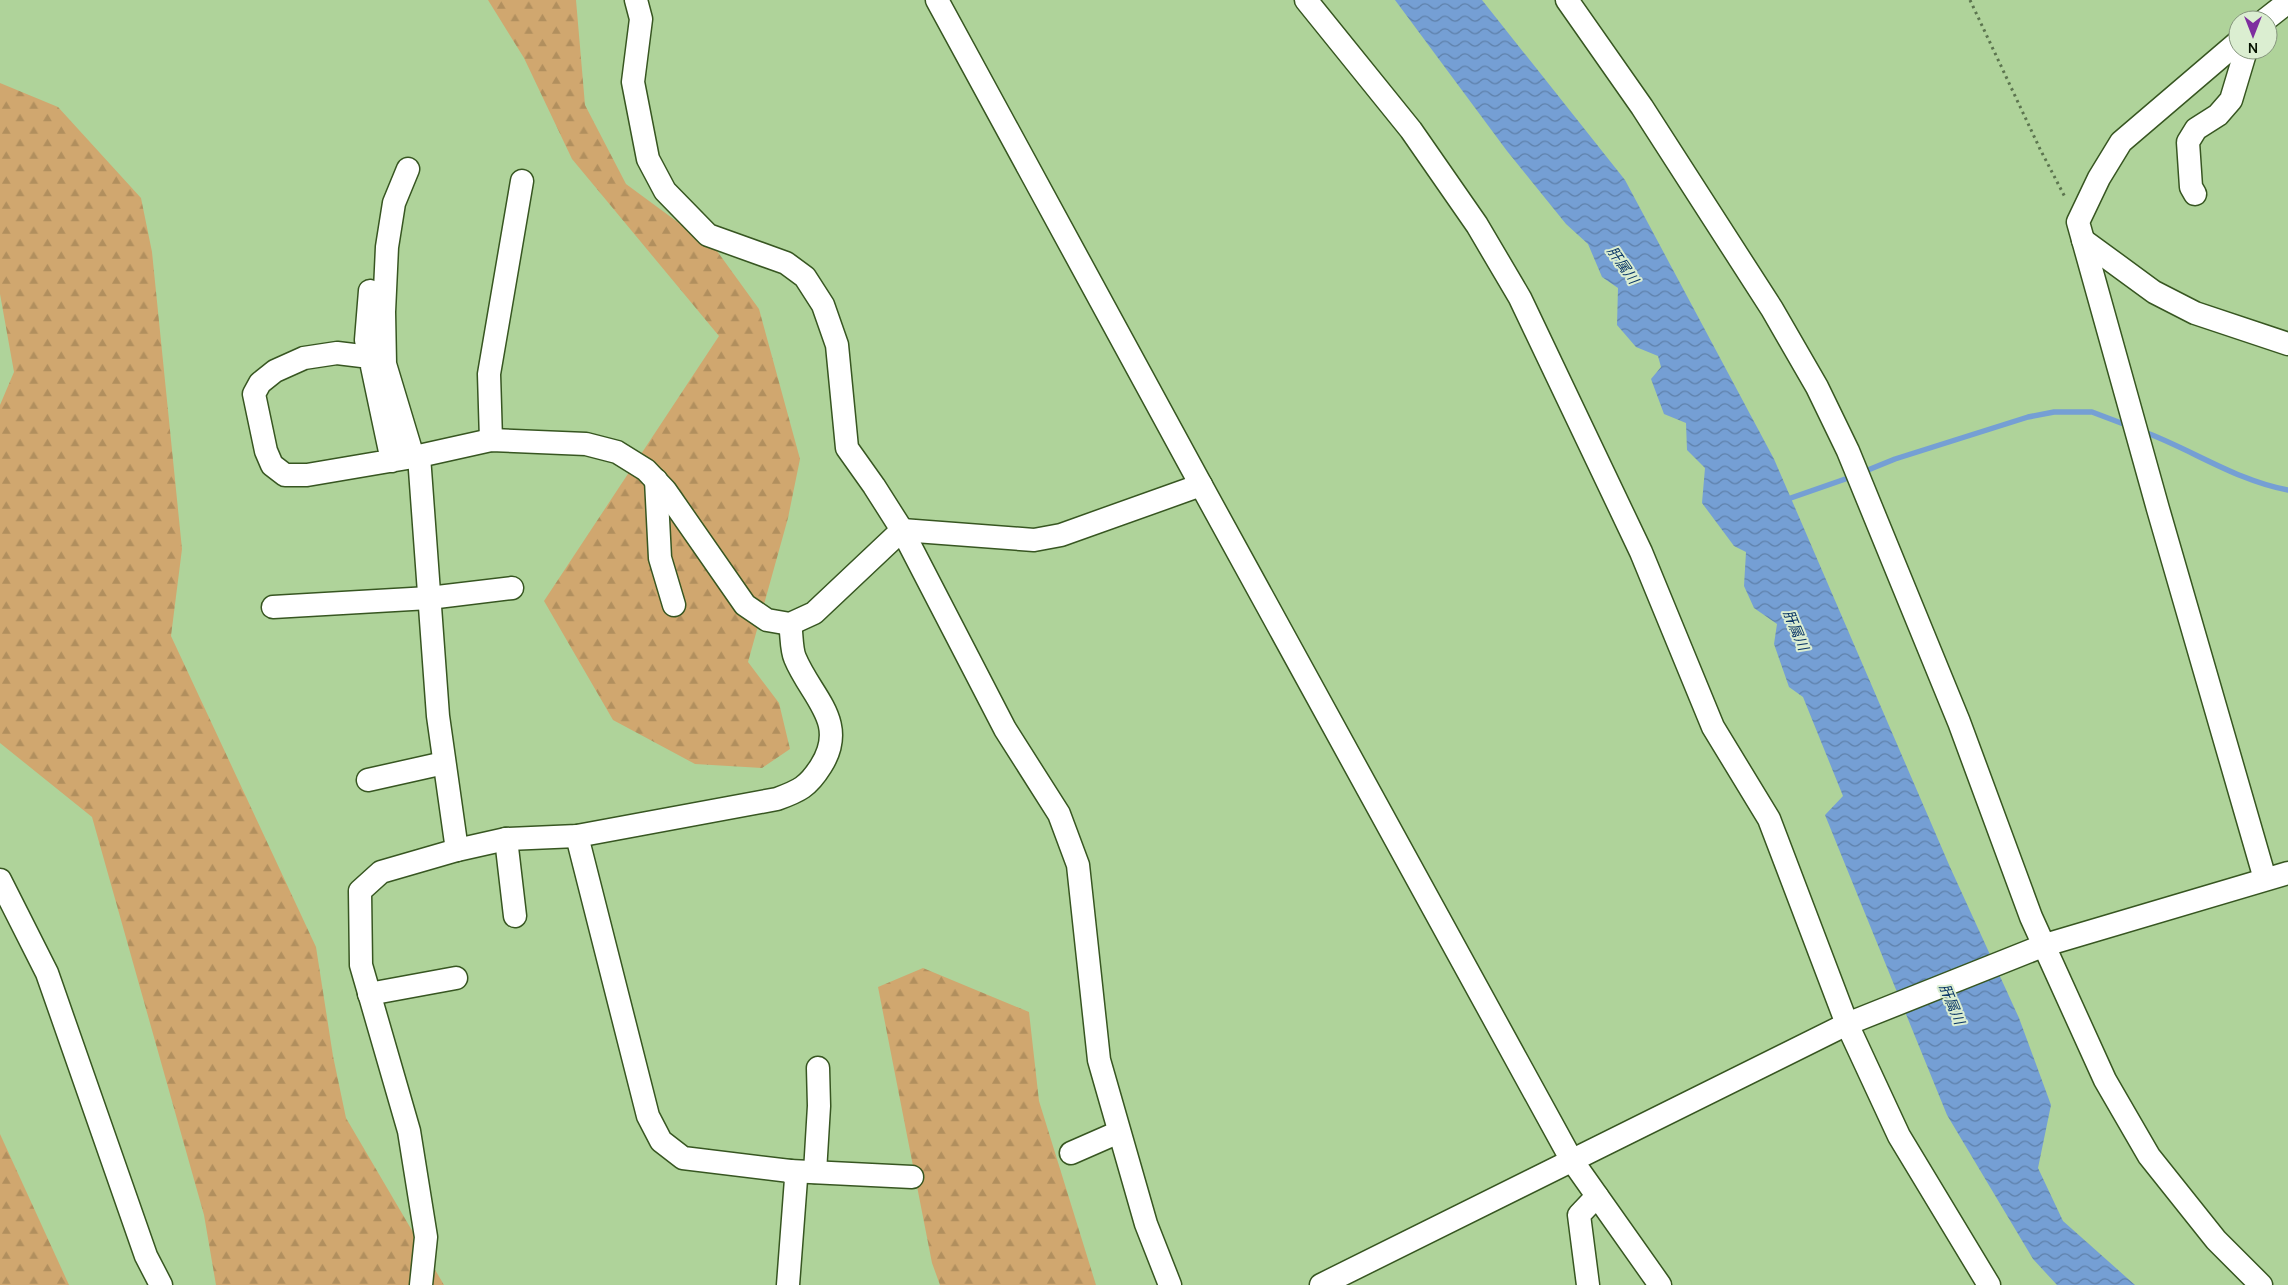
<svg xmlns="http://www.w3.org/2000/svg" width="2288" height="1285" viewBox="0 0 2288 1285" font-family="Manrope,'Noto Sans JP',sans-serif">
	<style>
		.forest { fill: url(#forest-firs) }
		.water { fill: url(#water-waves) }
		.lines { fill: none; stroke-linecap: round; stroke-linejoin: round }
		.stream { stroke: #759fd4; stroke-width: 5.5 }
		.minor-casing { stroke: #375621; stroke-width: 25 }
		.path { stroke: #5c754f; stroke-width: 3; stroke-dasharray: 2.5 4; stroke-linecap: butt }
		.minor { stroke: #fff; stroke-width: 22 }
		.labels { text-anchor: middle; stroke-width: 4; stroke-linejoin: round; paint-order: stroke }
		.water-label { font-size: 14px; font-style: italic; fill: #0b3767; stroke: #dbeed1 }
	</style>
	<defs>
		<pattern id="forest-firs" width="22" height="20" patternUnits="userSpaceOnUse" patternTransform="scale(1.25)"><rect width="22" height="20" fill="#d0a76f"/><path d="M5 1l3.5 6h-7zM16 11l3.5 6h-7z" fill="#b18f5e"/></pattern>
		<pattern id="water-waves" width="16" height="10" patternUnits="userSpaceOnUse" patternTransform="scale(1.25)"><rect width="16" height="10" fill="#759fd4"/><path d="M0 5q4-4 8 0t8 0" fill="none" stroke="#5e80aa"/></pattern>
	</defs>
	<rect width="100%" height="100%" fill="#afd39a"/>
	<!-- forest -->
	<g class="forest">
		<path d="M488,0H576L585,105L626,184L717,251L759,309L800,459L788,518L748,662L779,703L790,749L762,768L695,764L613,720L544,601L719,336L572,159L524,58Z"/>
		<path d="M0,83L58,107L141,198L152,252L182,549L171,636L316,947L333,1056L346,1118L444,1285H216L204,1215L92,817L0,743V405L14,372L0,294Z"/>
		<path d="M923,968L1029,1012L1039,1101L1096,1285H940L932,1263L878,987Z"/>
		<path d="M0,1134L69,1285H0Z"/>
	</g>
	<!-- water -->
	<path class="water" d="M1395,0H1482L1625,180L1774,459L1950,867L2019,1018L2051,1105L2038,1168L2063,1221L2135,1285H2057L2033,1259L1947,1115L1825,815L1843,796L1803,697L1789,687L1774,644L1777,624L1754,608L1744,586L1746,552L1734,546L1702,503L1705,468L1687,450L1686,423L1664,414L1651,379L1661,367L1658,356L1636,347L1617,325L1618,288L1602,277L1588,244L1566,224L1507,151Z"/>
	<g class="lines">
		<!-- stream -->
		<g class="stream">
			<path d="M2142,431C2191,449 2237,481 2288,490"/>
			<path d="M1863,472L1895,459L2028,417L2054,412H2092L2129,426"/>
			<path d="M1785,500L1854,476"/>
		</g>
		<!-- minor casing -->
		<g class="minor-casing">
			<g id="minor">
				<path d="M636,0L641,19L633,82L648,159L665,191L708,235L786,263L805,277L823,305L837,345L847,448L874,486L902,530L1005,729L1059,814L1078,865L1099,1060L1146,1224L1170,1285"/>
				<path d="M937,0L1201,485L1571,1159L1660,1285"/>
				<path d="M1306,0L1411,130L1477,225L1520,298L1641,552L1713,727L1769,819L1847,1024L1899,1136L1989,1285"/>
				<path d="M1567,0L1642,107L1772,309L1817,387L1848,451L1959,722L2031,917L2105,1080L2149,1156L2216,1240L2261,1285"/>
				<path d="M2265,20L2288,2"/>
				<path d="M2238,42L2121,142L2099,178L2078,222L2158,509L2265,879"/>
				<path d="M408,169L394,203L387,247L384,312L385,364L413,457"/>
				<path d="M2195,194L2191,187L2188,142L2196,129L2218,115L2231,100L2246,50"/>
				<path d="M2083,240L2154,292L2195,313L2288,344"/>
				<path d="M370,291L366,340L370,357"/>
				<path d="M491,440L489,374L522,181"/>
				<path d="M392,461L370,357L337,353L304,358L275,371L260,383L254,394L266,451L272,465L285,475H307L419,456"/>
				<path d="M656,480L660,558L674,605"/>
				<path d="M273,607L429,598L512,588"/>
				<path d="M368,780L444,763"/>
				<path d="M577,836L648,1116L661,1141L683,1158L790,1171L796,1179L788,1285"/>
				<path d="M506,839L515,916"/>
				<path d="M457,850L438,716L419,456L491,440L586,444L617,452L646,470L665,490L745,605L767,620L790,624L814,613L902,530L1034,540L1061,535L1201,485"/>
				<path d="M0,880L47,973L146,1256L161,1285"/>
				<path d="M369,994L456,978"/>
				<path d="M1071,1153L1119,1132"/>
				<path d="M790,1171L912,1177"/>
				<path d="M815,1172L819,1106L818,1068"/>
				<path d="M421,1285L426,1237L409,1131L361,965L360,891L381,872L457,850L506,839L577,836L777,799C799,791 808,787 821,766C849,722 811,697 795,658C791,649 792,634 790,624"/>
				<path d="M1321,1285L1847,1024L2045,945L2288,873"/>
				<path d="M1588,1285L1579,1215L1597,1196"/>
			</g>
		</g>
		<!-- path -->
		<path class="path" d="M1970,0L2040,149L2066,199"/>
		<!-- minor -->
		<use href="#minor" class="minor"/>
	</g>
	<g class="labels">
		<!-- water labels -->
		<g class="water-label">
			<text transform="translate(1623 265) rotate(55)" y="5">肝属川</text>
			<text transform="translate(1796 630) rotate(67)" y="5">肝属川</text>
			<text transform="translate(1952 1004) rotate(67)" y="5">肝属川</text>
		</g>
	</g>
	<!-- north arrow -->
	<g transform="translate(2253 35) rotate(180)"><circle r="24" fill="#dbeed1" stroke="#86967e"/>
	<path d="M0-4L9 19L0 12L-9 19Z" fill="#7e2e9f"/>
	<text y="-8" font-size="14" font-weight="bold" text-anchor="middle" fill="#061201">N</text>
	</g>
</svg>
